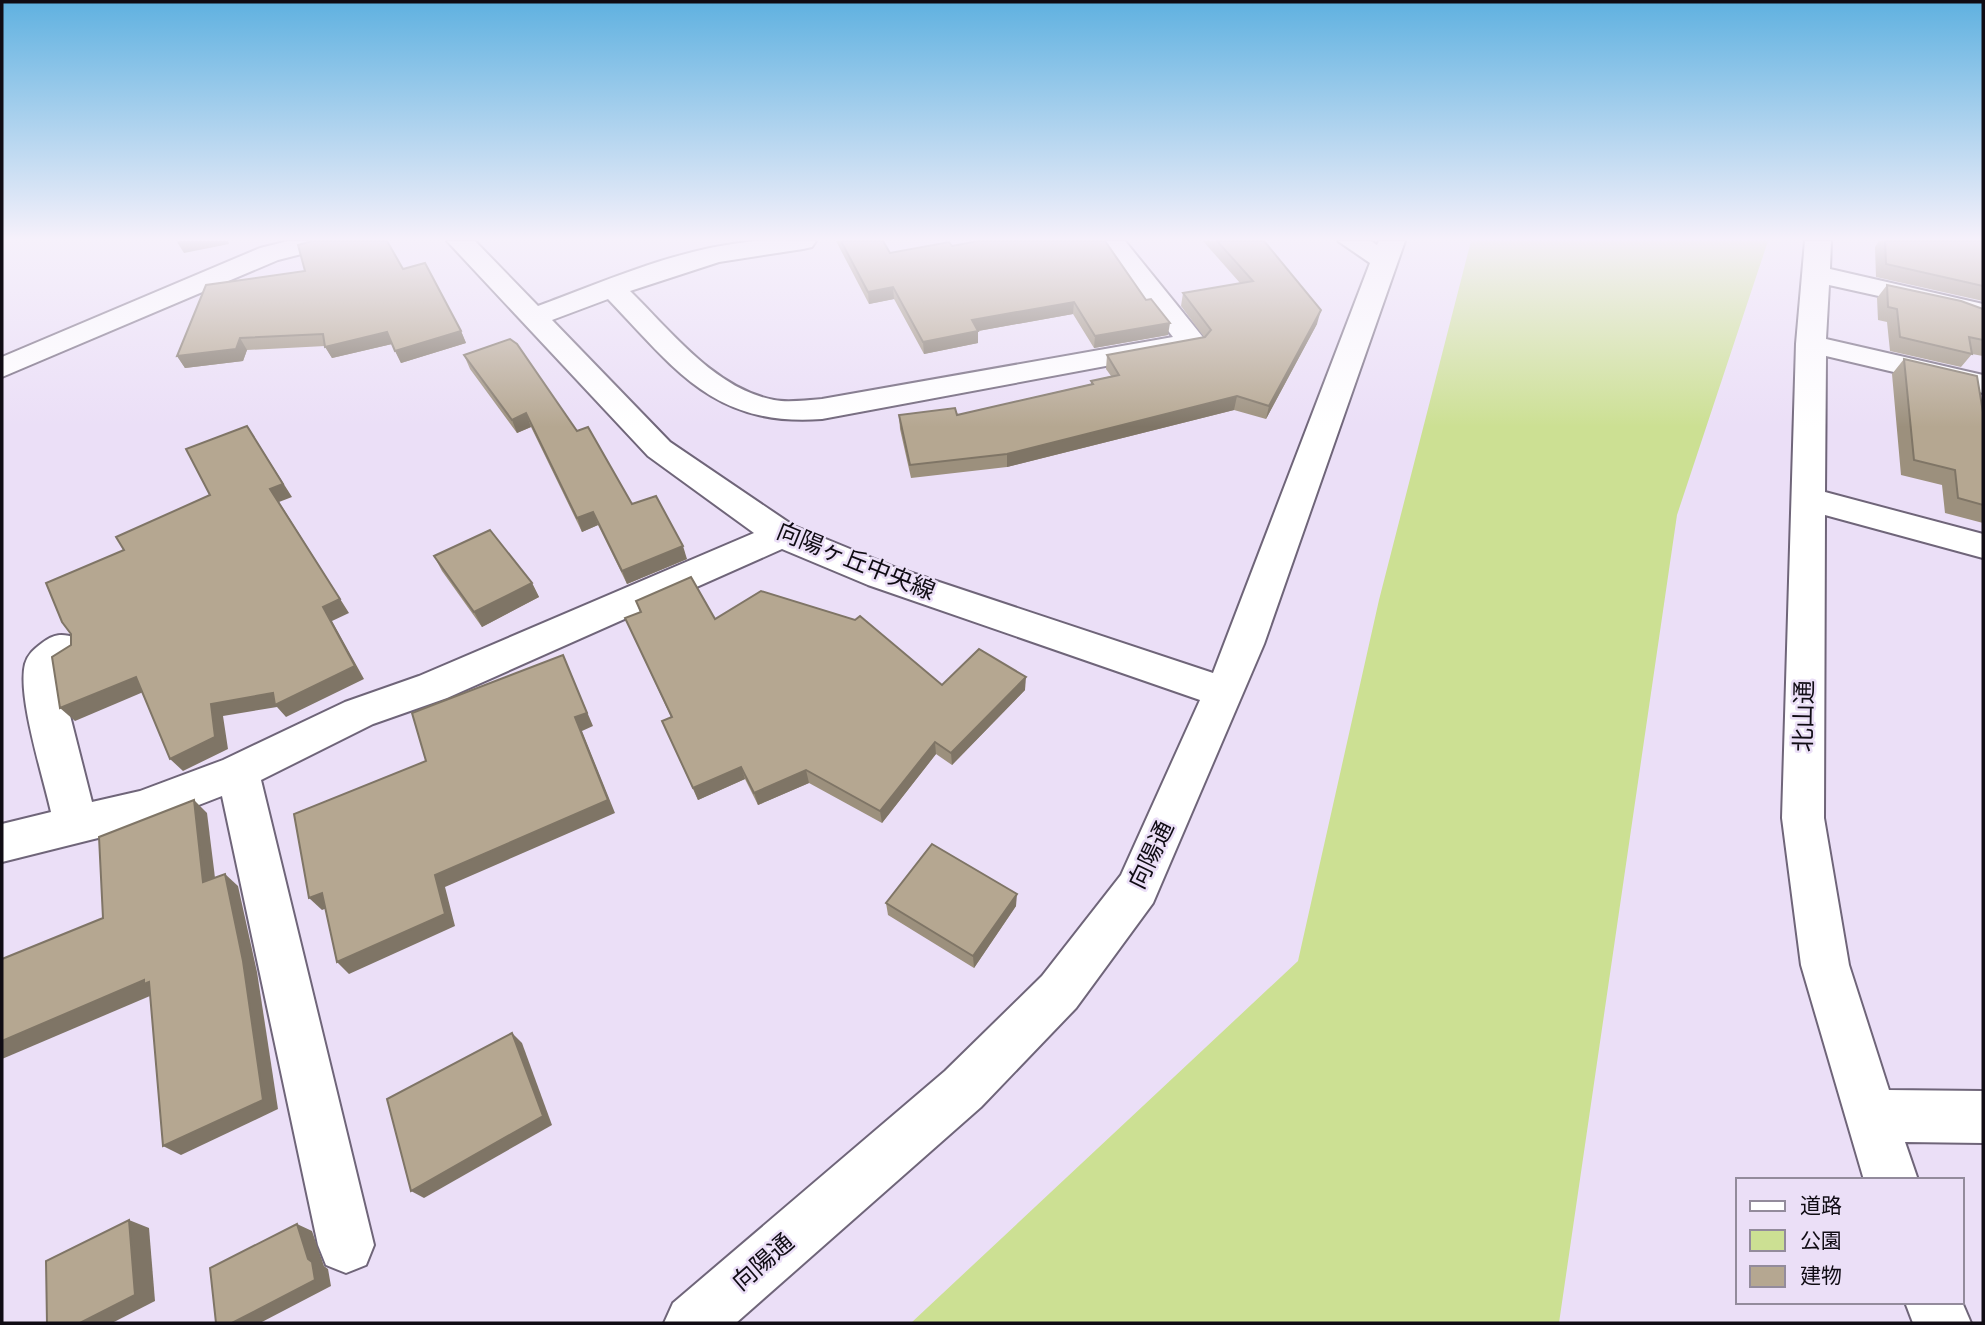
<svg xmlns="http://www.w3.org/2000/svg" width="1985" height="1325" viewBox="0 0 1985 1325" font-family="Raleway,'Noto Sans JP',sans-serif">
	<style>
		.green { fill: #cce093 }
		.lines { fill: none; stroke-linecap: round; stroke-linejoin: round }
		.minor-casing { stroke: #6f6579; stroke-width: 4 }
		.minor { fill: #fff; fill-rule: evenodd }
		.wall { fill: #9c907d }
		.shaded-wall { fill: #7f7566 }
		.building { fill: #b5a791; stroke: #7f7566; stroke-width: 2 }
		.labels { text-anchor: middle; stroke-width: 5; stroke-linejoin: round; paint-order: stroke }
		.street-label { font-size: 24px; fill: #100c14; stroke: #ebdff7 }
	</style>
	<rect width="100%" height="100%" fill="#ebdff7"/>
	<!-- green -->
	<path class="green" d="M1471,241H1768L1677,515L1559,1323H911L1298,961L1379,600Z"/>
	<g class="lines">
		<!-- minor casing -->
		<g class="minor-casing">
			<g id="minor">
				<path d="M288,241H333L329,247L278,260L2,377V357L260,248Z"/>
				<path d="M447,241H475L538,306C606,281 674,250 747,242C769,239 793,241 816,241L812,247L803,249L719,262L630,291C671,331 715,389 774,400C789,403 806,400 822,399L1173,337L1098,241H1125L1202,336L1207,342L1202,348L822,419C714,427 676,370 608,299L552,320L670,442L794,526L894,567L1213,673L1370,263L1338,241H1371L1377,245L1379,241H1405L1264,644L1153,903L1076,1008L981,1107L736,1323H664L673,1303L945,1071L1042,976L1121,875L1200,700L868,585L782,549L447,698L373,724L261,780L374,1245L366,1265L346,1273L326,1265L318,1245L222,796L142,827L2,862V824L51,812C43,776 17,696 25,664C28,654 34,649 42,643C54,634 62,633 76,638L82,648L76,658L63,669L62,684L92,802L140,791L223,760L345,702L419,676L754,533L648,456Z"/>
				<path d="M1805,241H1831L1830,269L1983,304V323L1951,312L1829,285L1826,339L1983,375V393L1826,356L1825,492L1983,534V558L1825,515L1824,818L1849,965L1889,1090L1983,1091V1143L1905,1142L1918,1180H1864L1801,965L1782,818L1796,344Z"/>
				<path d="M1905,1302H1962L1971,1323H1913Z"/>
			</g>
		</g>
		<!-- minor -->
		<use href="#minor" class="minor"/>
	</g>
	<!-- wall -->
	<g class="wall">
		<path d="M836,241H883L890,253L952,246L1168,335L1094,348L1073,314L978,331V343L924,354L894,299L869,304Z"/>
		<path d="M1203,241H1264L1317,324L1266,419L1234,410L1007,467L911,478L900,429L899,415H957L1091,384V381L1111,376L1106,369L1107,355L1204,337L1181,306L1183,293L1240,283Z"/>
		<path d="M1879,241H1983V301L1876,277L1875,247Z"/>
		<path d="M403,269L461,331L466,343L401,363L392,344L332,358L325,346L247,350L243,361L185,368L177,356Z"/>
		<path d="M1887,285L1983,309V356L1972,354L1961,367L1890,351L1887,322L1878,320L1877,298Z"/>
		<path d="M464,355L577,431L632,504L687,559L627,584L598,525L582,532L531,427L517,433L470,369Z"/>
		<path d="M1904,359L1983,412V523L1945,513L1942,485L1901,475L1892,374Z"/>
		<path d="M434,556L532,583L539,597L482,627L442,571Z"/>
		<path d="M636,601L715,619L942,685L1025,690L952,765L936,754L882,823L809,783L758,805L745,779L698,800L662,721L671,717L625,618L640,612Z"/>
		<path d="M886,903L1016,906L974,968L888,915Z"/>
	</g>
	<!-- shaded-wall -->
	<g class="shaded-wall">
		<path d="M180,241H228L229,244L184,253L177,242Z"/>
		<path d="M893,287L894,299L869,304L868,292Z"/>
		<path d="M1074,302L1073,314L978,331V343L924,354L923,342L972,320Z"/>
		<path d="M1321,310L1317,324L1266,419L1269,406Z"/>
		<path d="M1170,323L1168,335L1094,348L1095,336Z"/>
		<path d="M461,331L466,343L401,363L395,351Z"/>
		<path d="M387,332L392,344L332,358L325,347Z"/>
		<path d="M240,338L247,350L243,361L185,368L177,356Z"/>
		<path d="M1237,396L1234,410L1007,467V454Z"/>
		<path d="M526,413L531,427L517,433L512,420Z"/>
		<path d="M247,426L292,497L279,502L349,613L332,621L364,679L286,717L277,707L223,716L228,749L183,771L170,759L211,704L323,607L270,489Z"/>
		<path d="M593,512L598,525L582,532L577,518Z"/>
		<path d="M683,546L687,559L627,584L622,571Z"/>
		<path d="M532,583L539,597L482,627L474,612Z"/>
		<path d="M563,655L593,726L582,731L615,813L445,887L455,926L349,974L337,962L435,875L575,717Z"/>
		<path d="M136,677L148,690L75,721L60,708Z"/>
		<path d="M1026,677L1025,690L952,765L951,753Z"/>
		<path d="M935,742L936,754L882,823L880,811Z"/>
		<path d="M741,767L745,779L698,800L693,788Z"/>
		<path d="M806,770L809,783L758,805L754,793Z"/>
		<path d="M194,800L207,813L217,894L203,882Z"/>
		<path d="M225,874L238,886L257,972L278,1109L181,1155L163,1146Z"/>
		<path d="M322,893L335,905L322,910L309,898Z"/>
		<path d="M1017,894L1016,906L974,968L973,956Z"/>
		<path d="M144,980L149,982L157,993L2,1059V1041Z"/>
		<path d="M512,1033L522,1043L552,1125L424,1198L411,1191Z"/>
		<path d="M129,1220L149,1228L155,1301L112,1323H80Z"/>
		<path d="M297,1224L312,1231L324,1266L328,1269L331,1286L260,1323H232L308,1259Z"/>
	</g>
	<!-- building -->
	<g class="building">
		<path d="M312,241H387L403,269L425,263L461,331L395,351L387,332L325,347L323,334L240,338L236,349L177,356L206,285L305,271L298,245Z"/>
		<path d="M841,241H883L890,253L949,242L952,246L978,241H1105L1146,300L1151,299L1170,323L1095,336L1074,302L972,320L978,331L923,342L893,287L868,292Z"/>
		<path d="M1217,241H1264L1321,310L1269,406L1237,396L1007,454L910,465L899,415L955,408L957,415L1093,384L1091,381L1119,375L1107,355L1205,337L1211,330L1183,293L1253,281Z"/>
		<path d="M1885,241H1983V286L1886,264Z"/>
		<path d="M1887,285L1961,301L1983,309V340L1969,337L1972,354L1900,337L1897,309L1888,307Z"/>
		<path d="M510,339L517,344L577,431L588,427L632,504L656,496L683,546L622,571L593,512L577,518L526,413L512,420L464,355Z"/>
		<path d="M1904,359L1977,376L1983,412V505L1958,498L1955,470L1914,460Z"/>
		<path d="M247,426L283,484L270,489L340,599L323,607L355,666L275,705L273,693L211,704L215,737L170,759L136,677L60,708L52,657L71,645V634L62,622L46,583L124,550L116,537L210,495L186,449Z"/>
		<path d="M490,530L532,583L474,612L434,556Z"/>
		<path d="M691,577L715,619L761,591L855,620L860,616L942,685L979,649L1026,677L951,753L935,742L880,811L806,770L754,793L741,767L693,788L662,721L672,717L625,618L641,612L636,601Z"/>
		<path d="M563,655L587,713L575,717L608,800L435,875L445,914L337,962L322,893L309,898L294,814L426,761L412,713Z"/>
		<path d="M194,800L203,882L225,874L243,961L263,1100L163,1146L149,982L144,984V980L2,1041V959L103,918L99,837Z"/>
		<path d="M932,844L1017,894L973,956L886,903Z"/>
		<path d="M512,1033L543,1116L411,1191L387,1099Z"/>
		<path d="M129,1220L135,1295L80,1323H47L46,1261Z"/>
		<path d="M297,1224L308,1259L312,1262L315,1280L232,1323H216L210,1268Z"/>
	</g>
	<!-- sky -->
	<linearGradient id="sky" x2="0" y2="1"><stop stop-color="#5fb1e0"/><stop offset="0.56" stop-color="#f6f1fb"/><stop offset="1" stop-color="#f6f1fb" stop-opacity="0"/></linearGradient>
	<rect width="1985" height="427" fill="url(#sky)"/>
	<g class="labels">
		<!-- street labels -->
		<g class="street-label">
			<text transform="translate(856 561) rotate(22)" y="8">向陽ヶ丘中央線</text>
			<text transform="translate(1804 716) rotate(-89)" y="8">北山通</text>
			<text transform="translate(1151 855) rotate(-64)" y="8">向陽通</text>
			<text transform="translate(763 1262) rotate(-41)" y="8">向陽通</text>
		</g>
	</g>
	<!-- border -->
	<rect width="1985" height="1325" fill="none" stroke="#100c14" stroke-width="7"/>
	<!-- legend -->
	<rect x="1736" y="1178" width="228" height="126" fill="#ebdff7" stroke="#938b9c" stroke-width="2"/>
	<rect x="1750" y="1201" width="35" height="10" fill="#ffffff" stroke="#938b9c" stroke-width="2"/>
	<text x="1800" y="1213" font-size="21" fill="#100c14">道路</text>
	<rect x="1750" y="1230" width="35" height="21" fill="#cce093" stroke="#938b9c" stroke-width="2"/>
	<text x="1800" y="1248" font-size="21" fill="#100c14">公園</text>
	<rect x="1750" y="1266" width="35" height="21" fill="#b5a791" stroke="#938b9c" stroke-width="2"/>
	<text x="1800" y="1283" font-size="21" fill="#100c14">建物</text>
</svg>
